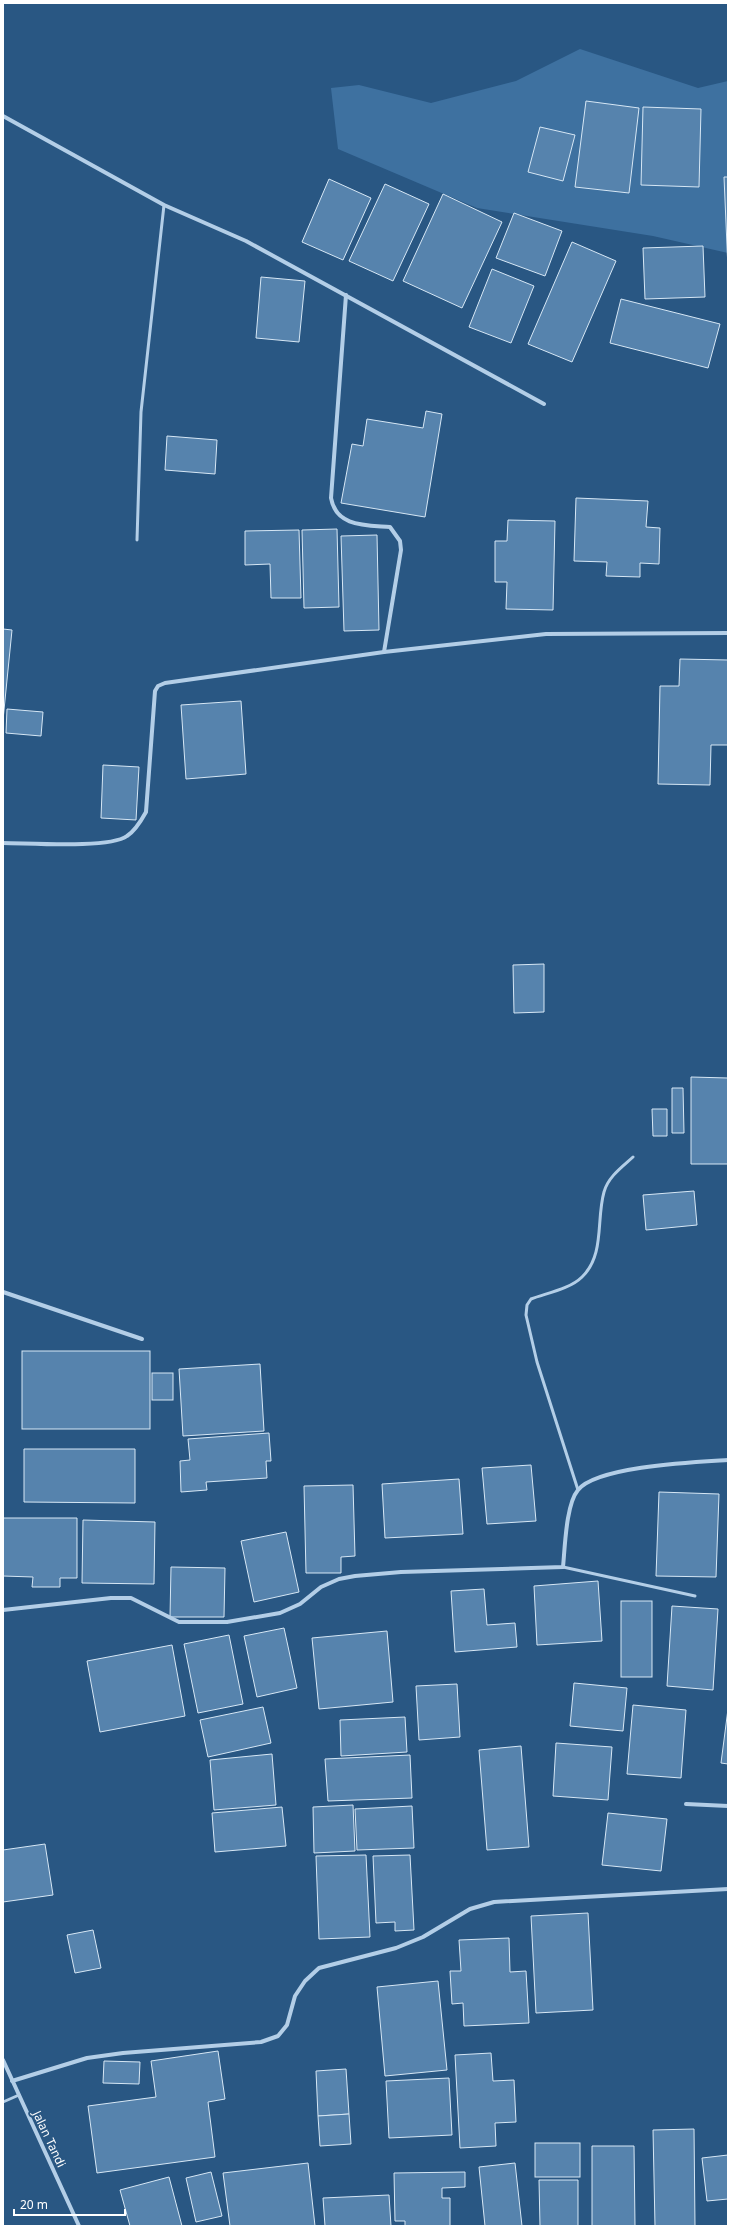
<svg xmlns="http://www.w3.org/2000/svg" width="731" height="2229" viewBox="0 0 731 2229" font-family="'Noto Sans',sans-serif">
	<style>
		.green { fill: #3e71a0 }
		.building { fill: #5683ad; stroke: #d6e7f5 }
		.lines { fill: none; stroke-linecap: round; stroke-linejoin: round }
		.service { stroke: #b3cee7; stroke-width: 3 }
		.minor { stroke: #b3cee7; stroke-width: 4 }
		.labels { text-anchor: middle; stroke-width: 4; stroke-linejoin: round; paint-order: stroke }
		.street-label { font-size: 12px; fill: #fff; stroke: #295783 }
	</style>
	<rect width="100%" height="100%" fill="#295783"/>
	<!-- green -->
	<path class="green" d="M580,49L698,88L728,81V253L653,236L477,208L338,149L331,88L359,85L431,103L516,81Z"/>
	<!-- building -->
	<g class="building">
		<path d="M586,101L639,108L629,193L575,187Z"/>
		<path d="M643,107L701,109L699,187L641,185Z"/>
		<path d="M540,127L575,135L563,181L528,172Z"/>
		<path d="M724,177H728V269Z"/>
		<path d="M329,179L371,198L343,260L302,242Z"/>
		<path d="M385,184L429,204L393,281L349,261Z"/>
		<path d="M443,194L502,222L462,308L403,281Z"/>
		<path d="M514,213L562,231L545,276L496,258Z"/>
		<path d="M572,242L616,261L572,362L528,344Z"/>
		<path d="M703,246L705,297L645,299L643,248Z"/>
		<path d="M492,269L534,286L511,343L469,327Z"/>
		<path d="M261,277L305,281L299,342L256,338Z"/>
		<path d="M621,299L720,324L708,368L610,343Z"/>
		<path d="M426,411L442,414L425,517L341,503L352,444L363,446L367,419L423,428Z"/>
		<path d="M167,436L217,440L215,474L165,470Z"/>
		<path d="M576,498L648,501L646,527L660,528L659,564L640,563V577L606,576L607,562L574,561Z"/>
		<path d="M508,520L555,521L553,610L506,609L507,582H495V541H507Z"/>
		<path d="M337,529L339,607L304,608L302,530Z"/>
		<path d="M299,530L301,598H271L270,564L245,565V531Z"/>
		<path d="M377,535L379,630L344,631L341,536Z"/>
		<path d="M3,629L12,630L3,720Z"/>
		<path d="M680,659L728,660V745H711L710,785L658,784L660,686H679Z"/>
		<path d="M241,701L246,774L186,779L181,705Z"/>
		<path d="M7,709L43,712L41,736L6,733Z"/>
		<path d="M103,765L139,767L136,820L101,818Z"/>
		<path d="M544,964V1012L514,1013L513,965Z"/>
		<path d="M691,1077L728,1078V1164H691Z"/>
		<path d="M672,1088H683L684,1133H672Z"/>
		<path d="M652,1109H667V1136H653Z"/>
		<path d="M694,1191L697,1225L646,1230L643,1195Z"/>
		<rect x="22" y="1351" width="128" height="78"/>
		<path d="M260,1364L264,1431L183,1436L179,1369Z"/>
		<rect x="152" y="1373" width="21" height="27"/>
		<path d="M269,1433L271,1461H266L267,1478L206,1482L207,1490L181,1492L180,1461L190,1460L188,1439Z"/>
		<path d="M24,1449H135V1503L24,1502Z"/>
		<path d="M531,1465L536,1521L487,1524L482,1468Z"/>
		<path d="M459,1479L463,1534L385,1538L382,1484Z"/>
		<path d="M353,1485L355,1556L341,1557V1573H306L304,1486Z"/>
		<path d="M659,1492L719,1494L716,1577L656,1576Z"/>
		<path d="M3,1518H77V1578H60V1587H32L33,1577L3,1576Z"/>
		<path d="M83,1520L155,1522L154,1584L82,1583Z"/>
		<path d="M286,1532L299,1592L254,1602L241,1541Z"/>
		<path d="M171,1567L225,1568L224,1617H170Z"/>
		<path d="M598,1581L602,1641L537,1645L534,1586Z"/>
		<path d="M484,1589L487,1625L515,1623L517,1647L455,1652L451,1591Z"/>
		<rect x="621" y="1601" width="31" height="76"/>
		<path d="M672,1606L718,1609L713,1690L667,1686Z"/>
		<path d="M284,1628L297,1688L257,1697L244,1636Z"/>
		<path d="M387,1631L393,1702L319,1709L312,1638Z"/>
		<path d="M229,1635L243,1704L198,1713L184,1644Z"/>
		<path d="M172,1645L185,1716L100,1732L87,1661Z"/>
		<path d="M574,1683L627,1688L623,1731L570,1726Z"/>
		<path d="M457,1684L460,1737L419,1740L416,1686Z"/>
		<path d="M633,1705L686,1710L681,1778L627,1774Z"/>
		<path d="M263,1707L271,1743L208,1757L200,1720Z"/>
		<path d="M728,1709V1764L721,1763Z"/>
		<path d="M405,1717L407,1752L341,1756L340,1720Z"/>
		<path d="M556,1743L612,1747L608,1800L553,1796Z"/>
		<path d="M521,1746L529,1847L487,1850L479,1750Z"/>
		<path d="M272,1754L276,1805L214,1810L210,1760Z"/>
		<path d="M410,1755L412,1798L328,1801L325,1759Z"/>
		<path d="M353,1805L355,1851L314,1853L313,1807Z"/>
		<path d="M412,1806L414,1848L357,1850L355,1809Z"/>
		<path d="M282,1807L286,1846L215,1852L212,1813Z"/>
		<path d="M608,1813L667,1819L661,1871L602,1865Z"/>
		<path d="M45,1844L53,1895L3,1902V1850Z"/>
		<path d="M366,1855L370,1937L319,1939L316,1856Z"/>
		<path d="M410,1855L414,1930L395,1931V1922L376,1923L373,1856Z"/>
		<path d="M588,1913L593,2010L536,2013L531,1916Z"/>
		<path d="M93,1930L101,1968L75,1973L67,1935Z"/>
		<path d="M509,1938L510,1972L526,1971L529,2023L464,2026L463,2003L452,2004L450,1971H461L459,1940Z"/>
		<path d="M438,1981L447,2070L385,2076L377,1987Z"/>
		<path d="M218,2051L225,2099L208,2102L215,2157L97,2173L88,2106L156,2097L151,2061Z"/>
		<path d="M491,2053L493,2081L514,2080L516,2122L495,2123L496,2146L460,2148L455,2055Z"/>
		<path d="M104,2061L140,2062L139,2084L103,2083Z"/>
		<path d="M346,2069L349,2114L318,2116L316,2071Z"/>
		<path d="M449,2078L452,2135L389,2138L386,2081Z"/>
		<path d="M349,2114L351,2144L320,2146L318,2116Z"/>
		<path d="M694,2129L695,2226H655L653,2130Z"/>
		<rect x="535" y="2143" width="45" height="34"/>
		<path d="M592,2146H634L635,2226H592Z"/>
		<path d="M728,2155V2199L707,2201L702,2158Z"/>
		<path d="M308,2163L315,2226H230L223,2173Z"/>
		<path d="M515,2163L522,2226H485L479,2167Z"/>
		<path d="M211,2172L222,2216L196,2222L186,2178Z"/>
		<path d="M465,2172V2187L442,2188V2198H450V2226H405V2221H395L394,2173Z"/>
		<path d="M169,2177L182,2226H130L120,2190Z"/>
		<path d="M539,2180H578V2226H540Z"/>
		<path d="M389,2195L391,2226H325L323,2198Z"/>
	</g>
	<g class="lines">
		<!-- service -->
		<g class="service">
			<path d="M137,540L141,412L164,205"/>
			<path d="M578,1490L537,1362L526,1315L527,1305L531,1299C547,1293 570,1289 582,1277C605,1255 596,1220 604,1192C608,1177 622,1167 633,1157"/>
			<path d="M563,1567L695,1596"/>
			<path d="M3,2102L19,2095"/>
		</g>
		<!-- minor -->
		<g class="minor">
			<path d="M3,116L164,205L246,241L544,404"/>
			<path d="M346,295L331,498C336,527 366,525 390,527L400,541L401,550L384,652"/>
			<path d="M3,843C28,843 109,849 127,836C135,831 141,821 146,812L155,691L158,686L165,683L384,652L546,634L728,633"/>
			<path d="M3,1292L142,1339"/>
			<path d="M3,1610L111,1598H131L179,1622H227L280,1613L300,1604L321,1587L339,1579L355,1576L401,1572L563,1567C565,1547 566,1504 578,1490C597,1466 697,1462 728,1460"/>
			<path d="M686,1804L728,1806"/>
			<path d="M3,2060L79,2226"/>
			<path d="M12,2081L87,2058L123,2053L261,2042L278,2036L287,2025L295,1996L305,1981L319,1968L396,1948L423,1937L470,1909L494,1902L728,1889"/>
		</g>
	</g>
	<g class="labels">
		<!-- street labels -->
		<g class="street-label">
			<text transform="translate(49 2139) rotate(65)" y="4">Jalan Tandi</text>
		</g>
	</g>
	<!-- border -->
	<rect width="731" height="2229" fill="none" stroke="#ffffff" stroke-width="8"/>
	<!-- scale -->
	<path d="M14 2209v6h111v-6" fill="none" stroke="#ffffff" stroke-width="2"/>
	<text x="20" y="2209" font-size="12" fill="#ffffff" stroke="#295783" stroke-width="3" paint-order="stroke">20 m</text>
</svg>
